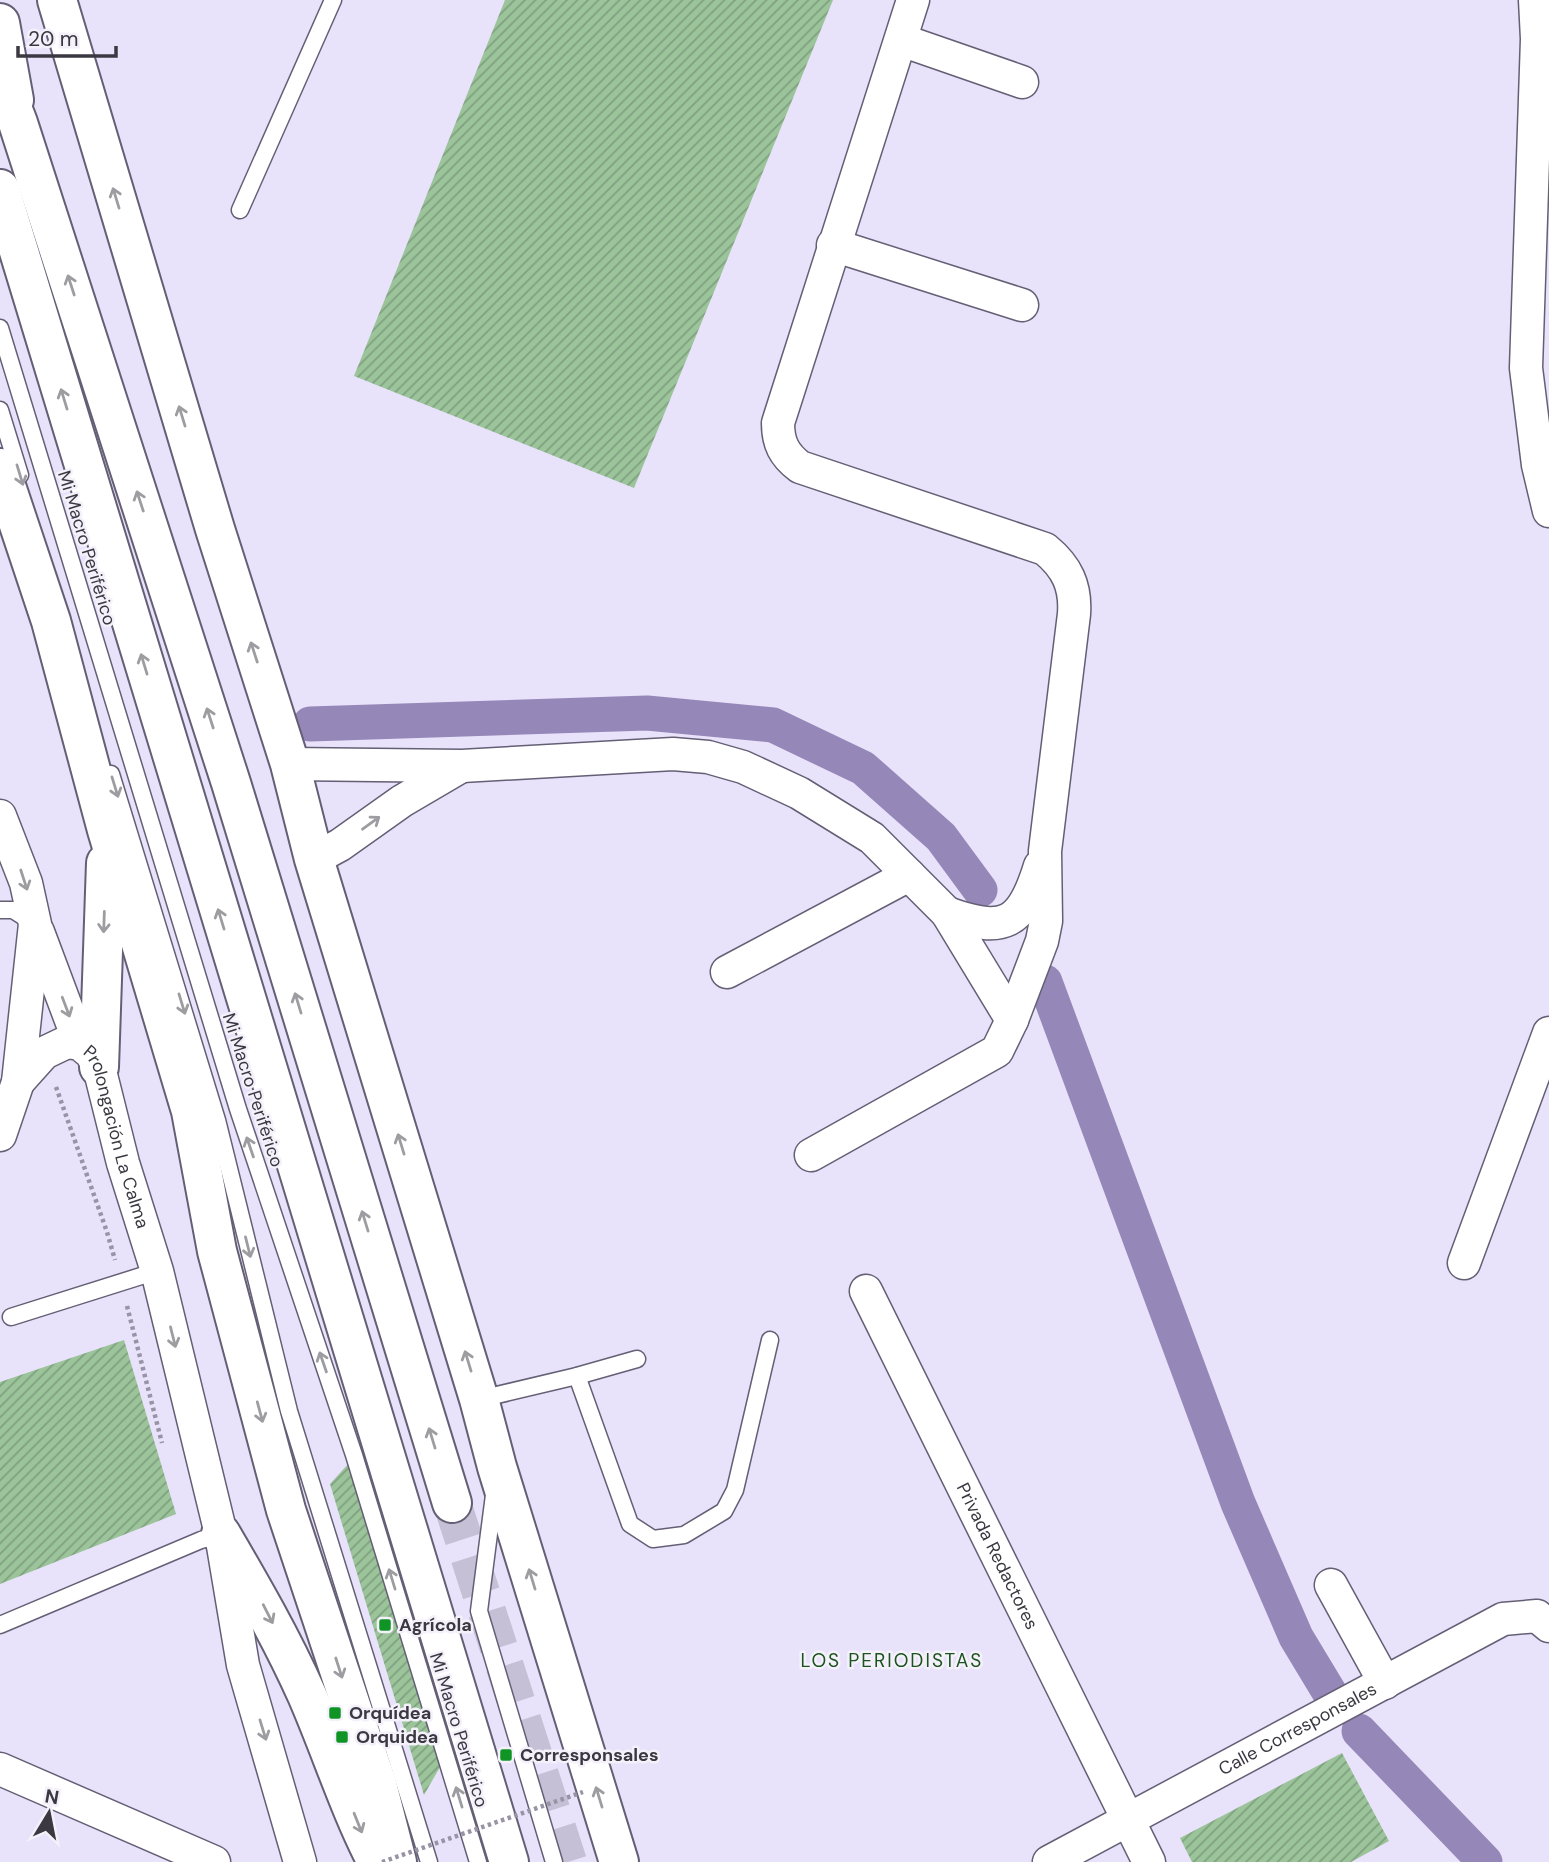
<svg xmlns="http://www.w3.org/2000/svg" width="1549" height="1862" viewBox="0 0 1549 1862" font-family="'DM Sans',sans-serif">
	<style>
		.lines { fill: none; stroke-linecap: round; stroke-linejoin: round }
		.canal { stroke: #9587b8; stroke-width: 35 }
		.building { fill: url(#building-hatch) }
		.trunk-tunnel { stroke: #c5c0d5; stroke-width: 38; stroke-dasharray: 38 19; stroke-linecap: butt }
		.service-casing { stroke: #655f75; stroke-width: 19 }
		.minor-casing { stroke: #655f75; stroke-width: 35 }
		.tertiary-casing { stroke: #655f75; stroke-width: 42 }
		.trunk-casing { stroke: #655f75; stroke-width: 42 }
		.path { stroke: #9893a5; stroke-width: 4.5; stroke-dasharray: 3.5 3.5; stroke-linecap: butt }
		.service { stroke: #fff; stroke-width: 16 }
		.minor { stroke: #fff; stroke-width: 32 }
		.tertiary { stroke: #fff; stroke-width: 38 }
		.trunk { stroke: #fff; stroke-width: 38 }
		.path-bridge { stroke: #9893a5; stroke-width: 4.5; stroke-dasharray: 3.5 3.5; stroke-linecap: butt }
		.oneway { stroke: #9d9ca0 }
		.poi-dot { fill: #119426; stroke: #f4f1fb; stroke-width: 2.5 }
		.labels { text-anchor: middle; stroke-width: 5; stroke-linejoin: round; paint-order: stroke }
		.street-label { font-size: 18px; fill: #3b3842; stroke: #f4f1fb }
		.poi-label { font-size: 18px; font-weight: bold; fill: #3b3842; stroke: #f4f1fb; text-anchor: start }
		.neighbourhood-label { font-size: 19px; letter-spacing: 2px; fill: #1c531f; stroke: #f4f1fb }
	</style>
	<defs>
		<pattern id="building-hatch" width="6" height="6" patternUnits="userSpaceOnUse" patternTransform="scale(1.75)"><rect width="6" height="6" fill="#9bc49a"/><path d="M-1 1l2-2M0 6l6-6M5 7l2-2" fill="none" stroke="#80a07f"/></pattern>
	</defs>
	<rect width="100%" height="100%" fill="#e8e2fa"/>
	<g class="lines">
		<!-- canal -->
		<g class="canal">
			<path d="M310,724L647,713L773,725L863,768L941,837L980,890"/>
			<path d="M1045,982L1238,1503L1296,1637L1331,1695"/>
			<path d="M1359,1731L1485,1862"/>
		</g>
	</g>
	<!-- building -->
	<g class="building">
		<path d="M505,0H833L634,488L354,376Z"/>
		<path d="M124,1340L176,1514L0,1584V1382Z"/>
		<path d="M349,1463L440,1767L424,1795L330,1484Z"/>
		<path d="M1342,1753L1389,1841L1351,1862H1192L1180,1838Z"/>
	</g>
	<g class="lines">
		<!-- trunk-tunnel -->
		<path class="trunk-tunnel" d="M452,1503L568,1862"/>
		<!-- service casing -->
		<g class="service-casing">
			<g id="service">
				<path d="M240,210L333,0"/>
				<path d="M0,328L238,1109L354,1455L478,1862"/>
				<path d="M0,410L20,475"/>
				<path d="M111,774L217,1120L289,1411L429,1862"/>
				<path d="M0,910H13L32,922"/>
				<path d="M11,1317L157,1271"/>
				<path d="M577,1376L630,1524L653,1539L684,1535L724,1511L735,1490L770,1340"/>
				<path d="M480,1399L577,1376L637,1359"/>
				<path d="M494,1495L479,1611L554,1862"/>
				<path d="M0,1625L201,1540L221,1534"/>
			</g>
		</g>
		<!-- minor casing -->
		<g class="minor-casing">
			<g id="minor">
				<path d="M913,0L778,423C778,443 784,455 800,467L1045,549C1067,567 1076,586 1074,614L1045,851L1046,921L1042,941L1012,1020"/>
				<path d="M1535,0L1537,39L1526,368L1538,465L1549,511"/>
				<path d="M901,40L1022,82"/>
				<path d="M833,245L1022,305"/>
				<path d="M290,764L462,766L673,754L708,757L743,767L799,793L872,838L947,913L1012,1020L997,1051L811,1155"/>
				<path d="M0,816L26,883L35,924L18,1082L0,1135"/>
				<path d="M314,859L340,845L402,801L460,767"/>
				<path d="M947,913C1004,934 1022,925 1040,866"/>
				<path d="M38,932L80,1044"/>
				<path d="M727,972L909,875"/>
				<path id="s1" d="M18,1082L44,1053L67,1042L80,1044L91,1053L99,1067L123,1163L157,1271L221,1534L243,1665L300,1862"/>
				<path d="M1464,1263L1549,1033"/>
				<path id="s2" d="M866,1291L1149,1862"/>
				<path d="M1331,1585L1385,1683"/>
				<path d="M0,1769L214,1862"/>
				<path id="s3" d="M1049,1862L1503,1619L1537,1616L1549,1626"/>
			</g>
		</g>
		<!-- tertiary casing -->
		<g class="tertiary-casing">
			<path id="tertiary" d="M57,0L215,529L290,764L314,859L479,1399L497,1467L619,1862"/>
		</g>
		<!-- trunk casing -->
		<g class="trunk-casing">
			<g id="trunk">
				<path d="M0,23L14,100"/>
				<path d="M0,76L18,123L231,783L452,1503"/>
				<path d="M0,189L509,1862"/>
				<path d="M0,468L51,621L107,830L191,1111L217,1251L286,1510L377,1784L397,1862"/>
				<path d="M99,1067L106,863"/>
				<path d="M221,1534C252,1587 282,1639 307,1695C331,1750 349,1808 377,1862"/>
			</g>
		</g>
		<!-- path -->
		<g class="path">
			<path d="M56,1087L107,1232L115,1260"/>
			<path d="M127,1306L162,1443"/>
		</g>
		<!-- service -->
		<use href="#service" class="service"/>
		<!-- minor -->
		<use href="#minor" class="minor"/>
		<!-- tertiary -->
		<use href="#tertiary" class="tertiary"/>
		<!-- trunk -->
		<use href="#trunk" class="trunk"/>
		<!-- path-bridge -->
		<path class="path-bridge" d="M382,1862L583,1792"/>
	</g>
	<!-- one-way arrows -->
	<defs><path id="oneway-shaft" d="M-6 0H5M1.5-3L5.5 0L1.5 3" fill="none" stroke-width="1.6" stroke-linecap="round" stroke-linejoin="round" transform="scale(1.75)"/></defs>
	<g class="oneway">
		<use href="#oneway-shaft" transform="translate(116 198) rotate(-107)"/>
		<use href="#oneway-shaft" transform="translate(71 285) rotate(-108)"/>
		<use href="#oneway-shaft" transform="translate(64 399) rotate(-107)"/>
		<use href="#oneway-shaft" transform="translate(182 416) rotate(-107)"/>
		<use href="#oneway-shaft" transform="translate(20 475) rotate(73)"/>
		<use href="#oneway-shaft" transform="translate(140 501) rotate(-108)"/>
		<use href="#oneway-shaft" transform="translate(254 652) rotate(-108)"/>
		<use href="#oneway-shaft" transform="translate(144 664) rotate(-107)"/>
		<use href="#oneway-shaft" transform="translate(210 718) rotate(-108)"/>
		<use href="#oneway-shaft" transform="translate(115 787) rotate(73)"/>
		<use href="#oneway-shaft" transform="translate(371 823) rotate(-36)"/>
		<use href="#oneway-shaft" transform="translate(24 880) rotate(72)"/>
		<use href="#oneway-shaft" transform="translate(221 919) rotate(-107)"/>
		<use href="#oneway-shaft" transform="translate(104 922) rotate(92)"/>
		<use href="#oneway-shaft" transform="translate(298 1003) rotate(-107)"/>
		<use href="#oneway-shaft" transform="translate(182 1004) rotate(73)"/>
		<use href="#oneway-shaft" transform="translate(66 1007) rotate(69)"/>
		<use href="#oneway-shaft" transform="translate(401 1144) rotate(-107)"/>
		<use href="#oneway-shaft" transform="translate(250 1147) rotate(-109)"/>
		<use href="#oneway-shaft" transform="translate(365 1221) rotate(-107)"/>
		<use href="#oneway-shaft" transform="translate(248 1247) rotate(76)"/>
		<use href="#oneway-shaft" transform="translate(173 1337) rotate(76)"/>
		<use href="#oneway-shaft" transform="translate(468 1361) rotate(-107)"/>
		<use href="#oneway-shaft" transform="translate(323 1362) rotate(-109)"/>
		<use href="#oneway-shaft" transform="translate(260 1412) rotate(75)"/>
		<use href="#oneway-shaft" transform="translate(432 1438) rotate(-107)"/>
		<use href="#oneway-shaft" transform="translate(392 1579) rotate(-107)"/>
		<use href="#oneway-shaft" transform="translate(532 1579) rotate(-107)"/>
		<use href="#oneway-shaft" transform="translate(268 1614) rotate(63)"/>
		<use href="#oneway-shaft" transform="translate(339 1668) rotate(72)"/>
		<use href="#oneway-shaft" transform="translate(263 1730) rotate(73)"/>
		<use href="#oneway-shaft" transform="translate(459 1797) rotate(-107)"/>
		<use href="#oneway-shaft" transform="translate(599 1797) rotate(-107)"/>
		<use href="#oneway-shaft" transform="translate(358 1823) rotate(68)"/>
	</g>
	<!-- markers -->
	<g class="poi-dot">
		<rect x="378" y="1618" width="14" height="14" rx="3.5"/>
		<rect x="328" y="1706" width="14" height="14" rx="3.5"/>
		<rect x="335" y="1730" width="14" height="14" rx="3.5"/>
		<rect x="499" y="1748" width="14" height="14" rx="3.5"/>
	</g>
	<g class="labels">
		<!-- street labels -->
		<g class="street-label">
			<text transform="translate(87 548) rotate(73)" y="6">Mi Macro Periférico</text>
			<text transform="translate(253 1090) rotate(72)" y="6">Mi Macro Periférico</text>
			<text dy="6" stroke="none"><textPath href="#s1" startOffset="180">Prolongación La Calma</textPath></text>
			<text dy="6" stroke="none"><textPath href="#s2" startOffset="296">Privada Redactores</textPath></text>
			<text dy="6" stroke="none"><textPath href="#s3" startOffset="282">Calle Corresponsales</textPath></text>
			<text transform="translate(459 1730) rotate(73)" y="6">Mi Macro Periférico</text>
		</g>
		<!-- poi labels -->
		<g class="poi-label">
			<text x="399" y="1631">Agrícola</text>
			<text x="349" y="1719">Orquídea</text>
			<text x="356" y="1743">Orquidea</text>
			<text x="520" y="1761">Corresponsales</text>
		</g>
		<!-- neighbourhood labels -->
		<g class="neighbourhood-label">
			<text x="892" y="1667">LOS PERIODISTAS</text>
		</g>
	</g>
	<!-- north arrow -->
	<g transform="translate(49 1813) rotate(10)" stroke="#f4f1fb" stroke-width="5" paint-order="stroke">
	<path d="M0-5L12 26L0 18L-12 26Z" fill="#3b3842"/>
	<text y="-10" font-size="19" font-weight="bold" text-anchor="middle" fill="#3b3842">N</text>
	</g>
	<!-- scale -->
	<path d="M18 46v10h98v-10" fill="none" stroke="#3b3842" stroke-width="3.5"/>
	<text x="28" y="46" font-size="21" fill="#3b3842" stroke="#f4f1fb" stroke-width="5" paint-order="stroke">20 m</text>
</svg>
